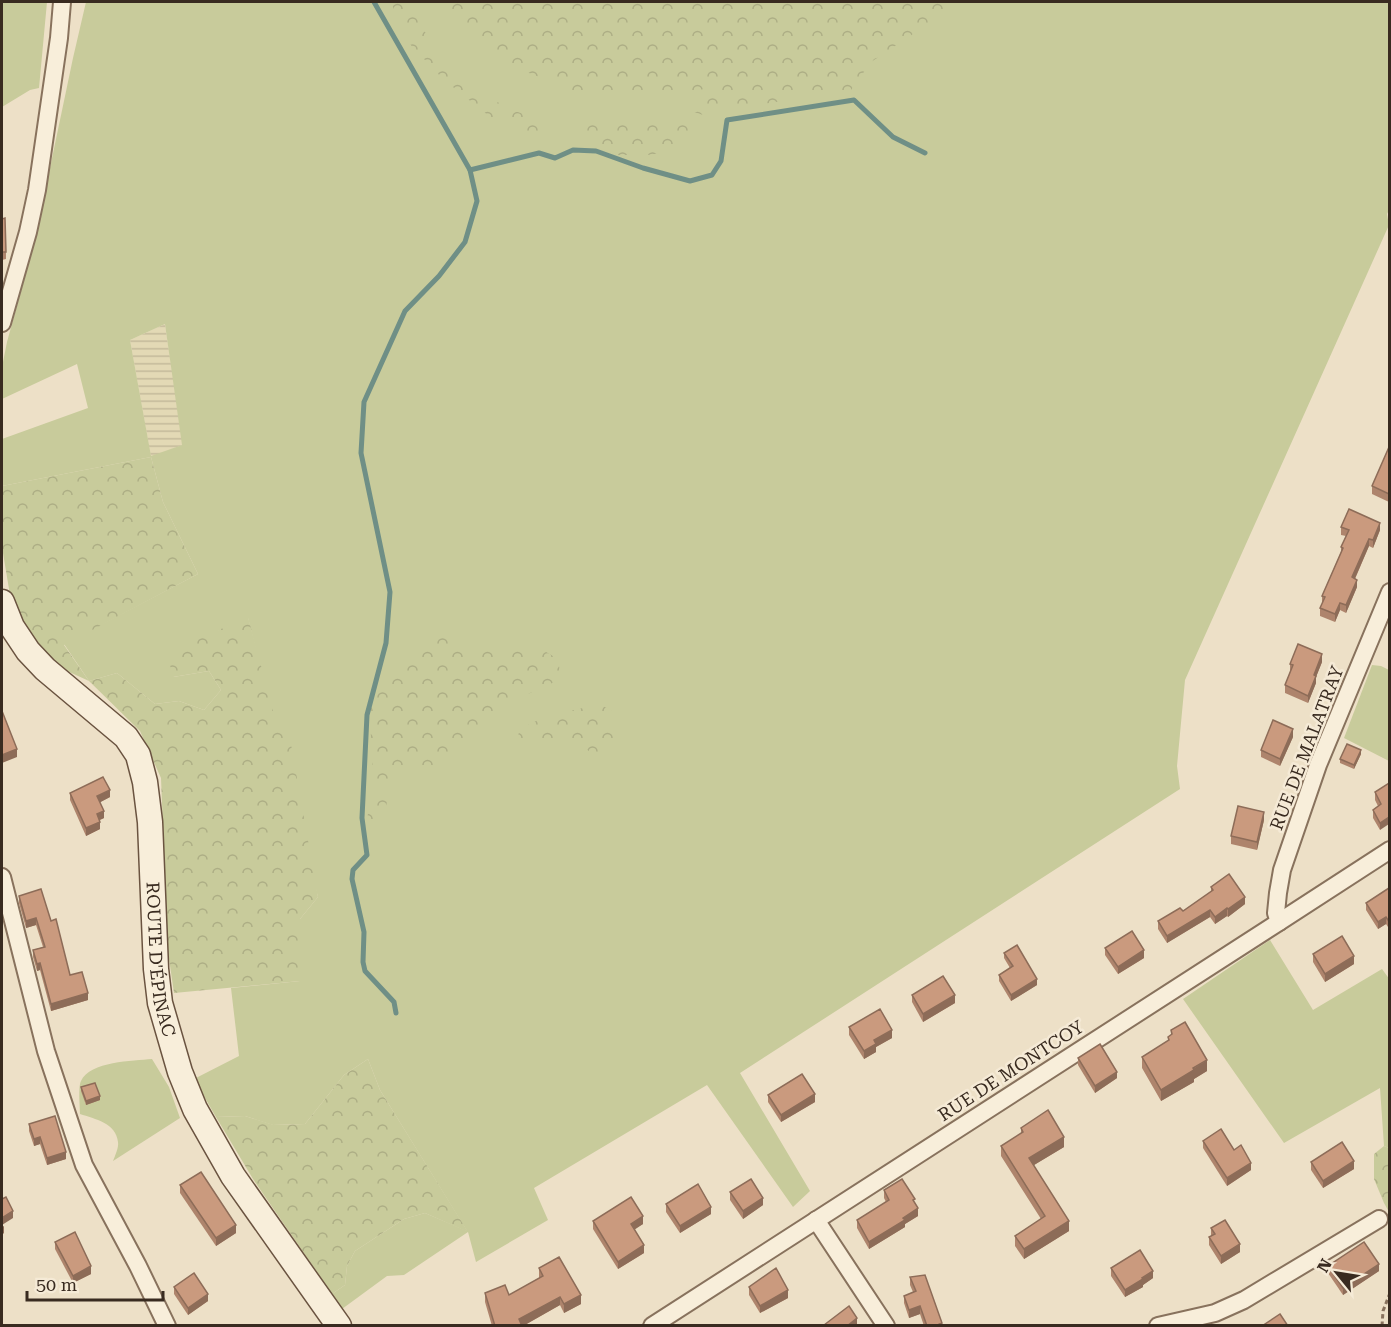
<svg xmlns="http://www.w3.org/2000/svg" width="1391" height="1327" viewBox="0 0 1391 1327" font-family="'Roboto Serif',serif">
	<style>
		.farmland { fill: url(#farmland-rules) }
		.green { fill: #c8cb9b; fill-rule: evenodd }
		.forest { fill: url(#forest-crowns) }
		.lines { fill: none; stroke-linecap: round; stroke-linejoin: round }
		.stream { stroke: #6f8f86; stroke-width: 5 }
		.minor-casing { stroke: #88725d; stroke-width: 20 }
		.secondary-casing { stroke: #6a5340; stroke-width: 27 }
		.path { stroke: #88725d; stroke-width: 3; stroke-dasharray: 4.5 3; stroke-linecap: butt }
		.minor { stroke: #f8eeda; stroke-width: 16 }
		.secondary { stroke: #f8eeda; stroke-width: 24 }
		.wall { fill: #ae846c }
		.shaded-wall { fill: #8d6c58 }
		.building { fill: #ca9a7e; stroke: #8d6c58; stroke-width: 1.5 }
		.labels { text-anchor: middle; stroke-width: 5; stroke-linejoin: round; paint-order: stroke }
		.street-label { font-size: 18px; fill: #392b20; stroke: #f5ead6 }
	</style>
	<defs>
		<pattern id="farmland-rules" width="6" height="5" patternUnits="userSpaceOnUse" patternTransform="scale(1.5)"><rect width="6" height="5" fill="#e3d9b5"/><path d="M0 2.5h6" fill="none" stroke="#c4ba9b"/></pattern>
		<pattern id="forest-crowns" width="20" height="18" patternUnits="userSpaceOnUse" patternTransform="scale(1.5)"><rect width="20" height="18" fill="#c8cb9b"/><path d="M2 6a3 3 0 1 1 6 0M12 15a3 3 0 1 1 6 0" fill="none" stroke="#adae85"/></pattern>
	</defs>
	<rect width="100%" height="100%" fill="#ede0c7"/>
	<!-- farmland -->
	<path class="farmland" d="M165,324L183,445L151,457L130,340Z"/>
	<!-- green -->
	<g class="green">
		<path d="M2,2H47L39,88L30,90L2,107Z"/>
		<path d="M86,2H1389L1390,208L1387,214L1389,225L1185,680L1177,766L1180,789L740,1073L810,1191L793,1207L707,1085L534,1188L548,1220L476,1262L468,1232L404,1275L387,1276L342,1309L332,1294L345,1285L347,1266L355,1251L404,1219L425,1213L467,1231L380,1090L368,1059L344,1075L305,1124L273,1125L245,1116L216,1117L194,1079L239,1056L231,988L300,981V919L318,897L248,618L218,631L173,677L209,671L221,690L204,710L179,701L155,704L117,673L89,681L64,644L198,574L163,502L151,457L2,486V439L88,408L77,364L2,399V367L7,342L34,244L73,58ZM165,324L182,445L151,456L130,340Z"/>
		<path d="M1372,665L1381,666L1389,670V761L1344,738Z"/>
		<path d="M1270,940L1313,1010L1382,969L1390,980L1389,1148L1384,1146L1380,1088L1284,1143L1183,999Z"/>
		<path d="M152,1059L169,1087L180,1118L113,1161C115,1156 119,1147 118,1142C116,1123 95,1119 80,1114C80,1106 78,1087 81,1081C90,1061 133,1061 152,1059Z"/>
	</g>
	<!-- forest -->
	<g class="forest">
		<path d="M391,2H408L437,53L484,94L511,110L555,123V132L533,141L489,116L443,79L407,41Z"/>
		<path d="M445,2H964L928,24L871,62L851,90L744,107L706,116L691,111L689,97L714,88L671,93H580L524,71L481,46L456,13Z"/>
		<path d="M597,119L626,124L676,121L695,129L685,149L648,155H615L577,135L584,122Z"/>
		<path d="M151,457L163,502L198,574L64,645L89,681L117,673L155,704L179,701L204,710L221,690L209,671L173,677L167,653L248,617L276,722L289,733L318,897L300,919V981L174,993L168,952L161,778L140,731L89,681L65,670L34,641L10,595L2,547V486Z"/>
		<path d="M452,631L455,650L541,649L558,659L561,679L530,693L484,718L475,739L440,768L418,767L395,770L386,806L369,839L363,829L374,796L369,699L391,668L439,635Z"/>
		<path d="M600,704L613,712C620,740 620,740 601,762L582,745L519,746L516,738L522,728L544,717Z"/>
		<path d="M368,1059L380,1090L468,1232L425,1213L404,1219L355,1251L347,1266L345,1285L332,1294L253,1179L216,1117L245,1116L274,1125L305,1124L344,1075Z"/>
		<path d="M1384,1146L1389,1148V1212L1384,1203L1374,1179V1154Z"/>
	</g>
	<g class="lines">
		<!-- stream -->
		<g class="stream">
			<path d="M374,2L470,170L477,201L465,242L439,276L405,311L364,402L361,453L390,592L386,643L367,715L362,818L367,855L353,870L352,879L364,932L363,962L365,971L394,1002L396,1013"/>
			<path d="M470,170L539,153L555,158L573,150L596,151L643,168L690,181L712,175L721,161L727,120L854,100L893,137L925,153"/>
		</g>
		<!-- minor casing -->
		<g class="minor-casing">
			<g id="minor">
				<path d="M2,323L28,232L37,190L59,38L62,2"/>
				<path d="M2,877L46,1051L84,1165L138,1266L167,1326"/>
				<path d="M1279,922L1276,913L1278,893L1282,870L1318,765L1390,592"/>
				<path d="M816,1220L886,1326"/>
				<path d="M652,1326L1279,922L1390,850"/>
				<path d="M1158,1326L1215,1313L1244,1300L1379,1219"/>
			</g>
		</g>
		<!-- secondary casing -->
		<g class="secondary-casing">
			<g id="secondary">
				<path id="s1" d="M2,602L12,627L28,651L45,669L126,737L138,755L145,782L150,822L156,969L160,1003L180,1072L195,1109L233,1176L339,1326"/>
			</g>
		</g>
		<!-- path -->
		<path class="path" d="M1382,1326L1383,1311L1390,1293"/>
		<!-- minor -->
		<use href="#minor" class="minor"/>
		<!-- secondary -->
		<use href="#secondary" class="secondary"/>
	</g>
	<!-- wall -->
	<g class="wall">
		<path d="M2,219L6,252V259L2,260Z"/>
		<path d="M1389,447V502L1372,494V486Z"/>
		<path d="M1341,527L1380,530L1373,548L1369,546L1355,579L1357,587L1346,613L1340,610L1335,622L1320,616V608L1322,604V596L1341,552V547L1346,536L1341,535Z"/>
		<path d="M1322,662L1316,677V683L1308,703L1285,693V685L1290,672V664Z"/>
		<path d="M1293,737L1280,766L1261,757V750Z"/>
		<path d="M1361,754L1354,769L1340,763V759Z"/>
		<path d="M1389,783L1380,830L1373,818V810L1378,806L1375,800V792Z"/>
		<path d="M70,793L110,797L100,802L104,818L100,820V829L86,836L70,800Z"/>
		<path d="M1264,820L1257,850L1231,844V836Z"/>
		<path d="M1211,887L1245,904L1228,917L1227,916L1215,924L1210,917L1167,943L1158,929V921L1183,911L1211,892Z"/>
		<path d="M1389,888L1388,927L1386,924L1378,929L1366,910V903Z"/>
		<path d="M19,896L51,921L70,975L88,1000L51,1011L40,970L37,971L33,957V950L43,947L36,925L26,928L19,903Z"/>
		<path d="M1105,948L1144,958L1118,974L1105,955Z"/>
		<path d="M1004,953L1037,985L1011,1001L999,981V975L1010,968L1004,958Z"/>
		<path d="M1313,954L1354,964L1325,982L1313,962Z"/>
		<path d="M912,995L955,1003L923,1022L912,1002Z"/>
		<path d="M849,1027L892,1038L876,1047V1052L864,1059L849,1035Z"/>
		<path d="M1171,1030L1207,1071L1194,1079V1082L1161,1101L1142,1068V1057L1168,1041V1037L1171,1035Z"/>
		<path d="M1078,1058L1117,1078L1095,1093L1078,1065Z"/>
		<path d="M81,1087L100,1100L86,1105L81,1091Z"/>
		<path d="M768,1095L815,1102L781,1122L768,1102Z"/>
		<path d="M29,1124L66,1159L47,1165L40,1144L34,1146L29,1131Z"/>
		<path d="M1021,1128L1064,1147L1034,1165L1069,1231L1024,1259L1015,1246V1236L1041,1219L1001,1156V1146L1021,1134Z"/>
		<path d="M1203,1141L1251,1170L1227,1186L1203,1148Z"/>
		<path d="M1311,1162L1354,1169L1323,1188L1311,1170Z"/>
		<path d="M180,1185L236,1233L216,1246L180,1193Z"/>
		<path d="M884,1190L915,1203L918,1216L905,1224V1227L869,1249L857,1228V1220L886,1202L884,1198Z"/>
		<path d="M730,1192L763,1205L743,1219L730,1200Z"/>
		<path d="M666,1204L711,1214L680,1233L666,1212Z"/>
		<path d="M593,1221L643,1224L634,1229L644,1253L618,1269L593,1229Z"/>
		<path d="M1211,1228L1240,1252L1221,1264L1209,1245V1237L1211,1236Z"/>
		<path d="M55,1242L91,1274L73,1283L55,1249Z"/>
		<path d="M1328,1266L1379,1271L1343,1295L1328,1273Z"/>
		<path d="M539,1268L581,1304L564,1313L560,1305L523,1326H492L485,1302V1293L509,1295L539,1278Z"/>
		<path d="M1111,1268L1153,1278L1143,1285V1287L1125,1297L1111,1276Z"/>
		<path d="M910,1277L942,1326H924L920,1314L909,1318L904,1303V1296L913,1292L910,1285Z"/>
		<path d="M174,1287L208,1301L188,1315L174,1294Z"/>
		<path d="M749,1287L788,1298L760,1313L749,1295Z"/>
	</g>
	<!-- shaded-wall -->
	<g class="shaded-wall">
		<path d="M1380,523V530L1373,548V540Z"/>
		<path d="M1369,539V546L1352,585V577Z"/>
		<path d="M1357,580V587L1346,613V605Z"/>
		<path d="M1340,603V610L1335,622V614Z"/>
		<path d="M1322,654V662L1316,677V683L1308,703V696L1314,675Z"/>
		<path d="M1293,729V737L1280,766V759Z"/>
		<path d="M17,749V757L2,763V755Z"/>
		<path d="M1361,750V754L1354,769V765Z"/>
		<path d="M110,790V797L97,804V796Z"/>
		<path d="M104,811V818L97,821V814Z"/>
		<path d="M1264,812V820L1257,850V842Z"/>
		<path d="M1389,817V824L1380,830V823Z"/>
		<path d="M100,822V829L86,836V828Z"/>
		<path d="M1245,897V904L1228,917V909Z"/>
		<path d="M1227,908V916L1215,924V917Z"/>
		<path d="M1210,910V917L1167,943V936Z"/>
		<path d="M1386,917V924L1378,929V922Z"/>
		<path d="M36,918V925L26,928V921Z"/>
		<path d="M1144,950V958L1118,974V967Z"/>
		<path d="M1354,956V964L1325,982V974Z"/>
		<path d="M40,963V970L37,971V964Z"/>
		<path d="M1037,979V985L1011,1001V995Z"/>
		<path d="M88,993V1000L51,1011V1004Z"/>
		<path d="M955,995V1003L923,1022V1014Z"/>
		<path d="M892,1030V1038L876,1047V1052L864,1059V1051L874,1040Z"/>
		<path d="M1207,1060V1071L1194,1079V1082L1161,1101V1090Z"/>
		<path d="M1117,1072V1078L1095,1093V1086Z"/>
		<path d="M815,1094V1102L781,1122V1115Z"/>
		<path d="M100,1096V1100L86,1105V1101Z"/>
		<path d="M40,1137V1144L34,1146V1139Z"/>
		<path d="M1064,1137V1147L1029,1168V1158Z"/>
		<path d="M66,1152V1159L47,1165V1158Z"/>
		<path d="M1354,1161V1169L1323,1188V1181Z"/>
		<path d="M1251,1163V1170L1227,1186V1178Z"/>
		<path d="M763,1198V1205L743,1219V1211Z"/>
		<path d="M711,1207V1214L680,1233V1226Z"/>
		<path d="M918,1208V1216L905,1224V1227L869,1249V1242L903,1218Z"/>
		<path d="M13,1211V1218L2,1225V1218Z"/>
		<path d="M643,1216V1224L631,1232V1224Z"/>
		<path d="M1069,1221V1231L1024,1259V1249Z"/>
		<path d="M236,1225V1233L216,1246V1238Z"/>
		<path d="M4,1226V1233L2,1235V1227Z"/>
		<path d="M1240,1244V1252L1221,1264V1256Z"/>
		<path d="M644,1245V1253L618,1269V1262Z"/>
		<path d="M1379,1264V1271L1343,1295V1288Z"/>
		<path d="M91,1266V1274L73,1283V1276Z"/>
		<path d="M1153,1271V1278L1143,1285V1287L1125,1297V1290Z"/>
		<path d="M788,1290V1298L760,1313V1306Z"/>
		<path d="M208,1294V1301L188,1315V1308Z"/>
		<path d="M581,1295V1304L564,1313V1304Z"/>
		<path d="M560,1297V1305L523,1326H519V1319Z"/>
		<path d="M920,1306V1314L909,1318V1310Z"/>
		<path d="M857,1318V1326H847Z"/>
	</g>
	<!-- building -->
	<g class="building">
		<path d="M5,218L6,252H2V219Z"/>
		<path d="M1389,447V494L1372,486Z"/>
		<path d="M1349,509L1380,523L1373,540L1369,539L1352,577L1357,580L1346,605L1340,603L1335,614L1320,608L1325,597L1322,596L1343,548L1341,547L1349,530L1341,527Z"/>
		<path d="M1298,644L1322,654L1314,675L1316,676L1308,696L1285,685L1293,665L1290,664Z"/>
		<path d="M2,711L17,749L2,755Z"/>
		<path d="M1273,720L1293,729L1280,759L1261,750Z"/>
		<path d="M1347,744L1361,750L1354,765L1340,759Z"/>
		<path d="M103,777L110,790L97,796L104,811L97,814L100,822L86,828L70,793Z"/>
		<path d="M1389,783V817L1380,823L1373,810L1381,804L1375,792Z"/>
		<path d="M1238,806L1264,812L1257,842L1231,836Z"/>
		<path d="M1229,874L1245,897L1228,909L1227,908L1215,917L1210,910L1167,936L1158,921L1180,908L1183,911L1213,890L1211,887Z"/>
		<path d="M1389,888V919L1388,920L1386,917L1378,922L1366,903Z"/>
		<path d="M41,889L51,921L56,919L70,975L82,972L88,993L51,1004L40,963L37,964L33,950L45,947L36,918L26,921L19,896Z"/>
		<path d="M1132,931L1144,950L1118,967L1105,948Z"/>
		<path d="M1342,936L1354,956L1325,974L1313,954Z"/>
		<path d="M1017,945L1037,979L1011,995L999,975L1013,966L1004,953Z"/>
		<path d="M943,976L955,995L923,1014L912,995Z"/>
		<path d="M880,1009L892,1030L874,1040L876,1044L864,1051L849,1027Z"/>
		<path d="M1185,1022L1207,1060L1193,1068L1194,1070L1161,1090L1142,1057L1169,1040L1168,1037L1172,1034L1171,1030Z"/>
		<path d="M1100,1044L1117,1072L1095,1086L1078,1058Z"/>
		<path d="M802,1074L815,1094L781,1115L768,1095Z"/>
		<path d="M95,1083L100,1096L86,1101L81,1087Z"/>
		<path d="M1048,1110L1064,1137L1029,1158L1069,1221L1024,1249L1015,1236L1045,1216L1001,1146L1023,1132L1021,1128Z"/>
		<path d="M55,1116L66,1152L47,1158L40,1137L34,1139L29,1124Z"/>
		<path d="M1221,1129L1234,1150L1241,1145L1251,1163L1227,1178L1203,1141Z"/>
		<path d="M1342,1142L1354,1161L1323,1181L1311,1162Z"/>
		<path d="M201,1172L236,1225L216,1238L180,1185Z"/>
		<path d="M751,1179L763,1198L743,1211L730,1192Z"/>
		<path d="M902,1179L915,1199L913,1200L918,1208L903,1218L905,1220L869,1242L857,1220L889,1200L884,1190Z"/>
		<path d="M698,1184L711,1207L680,1226L666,1204Z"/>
		<path d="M6,1197L13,1211L2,1218V1199Z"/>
		<path d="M631,1197L643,1216L631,1224L644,1245L618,1262L593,1221Z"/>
		<path d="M1225,1220L1240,1244L1221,1256L1209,1237L1215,1234L1211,1228Z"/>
		<path d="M75,1232L91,1266L73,1276L55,1242Z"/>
		<path d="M1364,1242L1379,1264L1343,1288L1328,1266Z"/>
		<path d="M1140,1250L1153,1271L1142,1278L1143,1279L1125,1290L1111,1268Z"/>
		<path d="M559,1257L581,1295L564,1304L560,1297L519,1319L522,1326H495L485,1293L505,1285L509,1295L543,1276L539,1268Z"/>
		<path d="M776,1268L788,1290L760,1306L749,1287Z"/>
		<path d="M194,1273L208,1294L188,1308L174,1287Z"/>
		<path d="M925,1275L942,1323L935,1326H927L920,1306L909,1310L904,1296L916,1291L910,1277Z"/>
		<path d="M849,1306L857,1318L847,1326H824V1325Z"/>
		<path d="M1280,1314L1288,1326H1262Z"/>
	</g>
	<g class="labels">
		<!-- street labels -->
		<g class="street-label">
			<text transform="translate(1307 748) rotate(-69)" y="6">RUE DE MALATRAY</text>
			<text dy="6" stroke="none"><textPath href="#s1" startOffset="414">ROUTE D'ÉPINAC</textPath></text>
			<text transform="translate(1011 1071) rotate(-33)" y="6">RUE DE MONTCOY</text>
		</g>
	</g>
	<!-- border -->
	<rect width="1391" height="1327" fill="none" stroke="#392b20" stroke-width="6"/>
	<!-- north arrow -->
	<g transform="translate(1337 1273) rotate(300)" stroke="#f5ead6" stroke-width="4.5" paint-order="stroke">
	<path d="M0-4.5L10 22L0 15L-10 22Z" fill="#392b20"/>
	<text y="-9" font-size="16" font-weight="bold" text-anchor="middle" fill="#392b20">N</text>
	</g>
	<!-- scale -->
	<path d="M27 1291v9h136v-9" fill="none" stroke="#392b20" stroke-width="3"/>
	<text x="36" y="1291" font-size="18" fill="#392b20" stroke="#f5ead6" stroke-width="4.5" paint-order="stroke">50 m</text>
</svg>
